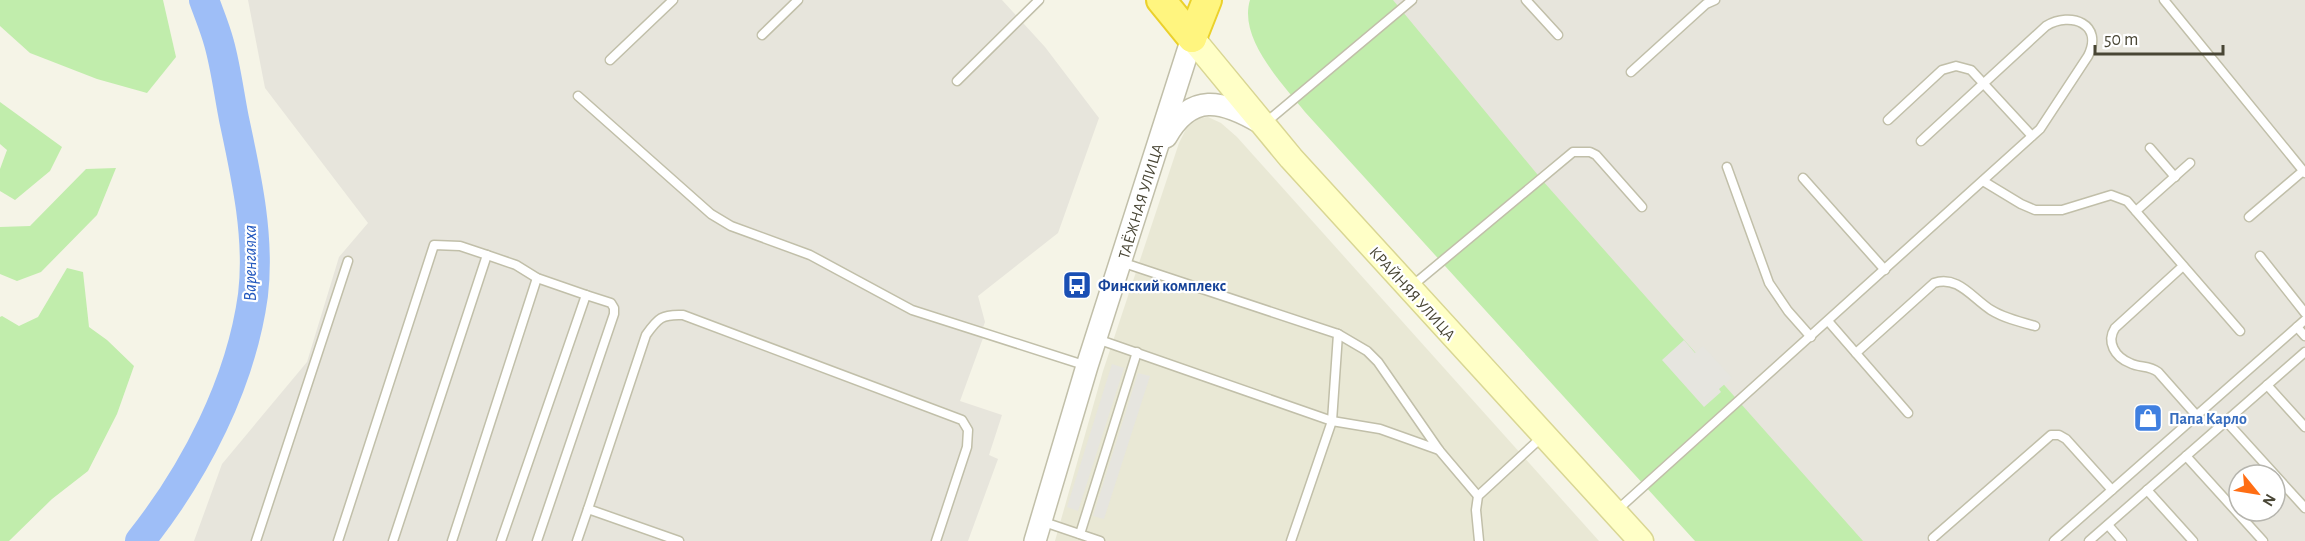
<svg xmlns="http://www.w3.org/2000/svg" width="2305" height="541" viewBox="0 0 2305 541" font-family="'Alegreya Sans',sans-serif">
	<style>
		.residential { fill: #e9e8d5 }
		.industrial { fill: #e7e5dc; fill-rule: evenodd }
		.green { fill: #c1edac }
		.parking { fill: #e6e5df }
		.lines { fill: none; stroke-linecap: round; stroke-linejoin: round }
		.river { stroke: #9ebef7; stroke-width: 30 }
		.service-casing { stroke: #c1bfa9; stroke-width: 11 }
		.tertiary-casing { stroke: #c1bfa9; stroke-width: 24 }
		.secondary-casing { stroke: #d9d693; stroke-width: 27 }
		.trunk-casing { stroke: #ebd12b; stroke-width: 32 }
		.service { stroke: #fff; stroke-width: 8 }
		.tertiary { stroke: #fff; stroke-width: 21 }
		.secondary { stroke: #ffffc7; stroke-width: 24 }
		.trunk { stroke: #fff57f; stroke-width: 28 }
		.labels { text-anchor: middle; stroke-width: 4.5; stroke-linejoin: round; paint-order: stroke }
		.street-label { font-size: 16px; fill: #494635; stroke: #fff }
		.transit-label { font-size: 16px; font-weight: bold; fill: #164399; stroke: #fff; text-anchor: start }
		.shop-label { font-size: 16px; font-weight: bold; fill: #366cbe; stroke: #fff; text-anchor: start }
		.water-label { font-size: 18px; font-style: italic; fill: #2459bf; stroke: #fff }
	</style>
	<rect width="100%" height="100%" fill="#f5f4e7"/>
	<!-- residential -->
	<path class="residential" d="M1208,117L1221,123L1237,137L1599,541H1055L1103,371L1179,143L1189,123L1198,118Z"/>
	<!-- industrial -->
	<g class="industrial">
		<path d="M248,0H1002L1045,47L1099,118L1058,233L978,296L985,322L980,336L983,338L960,401L1002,415L989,455L998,459L968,541H194L222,464L307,362L339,257L368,223L265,88Z"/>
		<path d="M1365,0H2305V541H1828ZM2239,475H2275V511H2239Z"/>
	</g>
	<!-- green -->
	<g class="green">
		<path d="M0,0H163L176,57L147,93L97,79L30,53L0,26Z"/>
		<path d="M1250,0H1393L1542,180L1863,541H1695L1305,112C1283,84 1238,39 1250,0Z"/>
		<path d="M0,102L62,147L50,171L15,200L0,191V169L7,150L0,144Z"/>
		<path d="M116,168L97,215L41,272L17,281L0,274V227L30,226L86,169Z"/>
		<path d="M67,268L83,272L89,327L107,340L134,366L117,414L88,471L52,499L9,541H0V317L2,316L19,326L38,317Z"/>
	</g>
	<!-- parking -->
	<g class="parking">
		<path d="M1684,340L1695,353L1703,346L1732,378L1719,389L1721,392L1704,407L1662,360Z"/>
		<path d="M1112,364L1124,368L1078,511L1067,507Z"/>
		<path d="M1138,373L1150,376L1104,519L1093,516Z"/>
	</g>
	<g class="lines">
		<!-- river -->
		<path class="river" d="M140,541C195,472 241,383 253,295C260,237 246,175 234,119C229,94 226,68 219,43C215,28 209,14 204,0"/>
		<!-- service casing -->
		<g class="service-casing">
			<g id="service">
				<path d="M1526,0L1558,35"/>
				<path d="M2164,0L2305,173"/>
				<path d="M762,35L798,0"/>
				<path d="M610,60L673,0"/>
				<path d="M1631,72L1706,4L1715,0"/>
				<path d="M957,81L1039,0"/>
				<path d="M578,96L711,214L731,226L810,255L912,310L1087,366"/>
				<path d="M1888,120L1942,70L1956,66L1971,70L2032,136"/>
				<path d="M1264,124L1412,0"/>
				<path d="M2150,148L2175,177"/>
				<path d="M1727,167L1769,283L1788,311L1811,337"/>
				<path d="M1803,178L1885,270"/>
				<path d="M1983,181L2021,204L2035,210H2062L2111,195L2127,201L2240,331"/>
				<path d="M2136,211L2190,163"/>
				<path d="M2249,217L2303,171"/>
				<path d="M2260,256L2305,313"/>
				<path d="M1121,262L1338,334L1332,421L1291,541"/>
				<path d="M2183,266L2115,328C2106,342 2115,357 2130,363C2139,368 2149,365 2158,372L2197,416"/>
				<path d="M1412,286L1573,152H1590L1596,155L1642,207"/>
				<path d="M1828,321L1908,413"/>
				<path d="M2297,327L2305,336"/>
				<path d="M1338,334L1367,351L1378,362L1439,450"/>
				<path d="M1097,339L1332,421L1380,429L1439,450L1478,496"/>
				<path d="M1856,353L1934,283C1958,275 1972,298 1991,310C2004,318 2020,322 2035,326"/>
				<path d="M2267,385L2305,427"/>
				<path d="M2226,421L2305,508"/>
				<path d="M2186,456L2263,541"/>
				<path d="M2147,490L2193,541"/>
				<path d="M588,509L646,335C658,318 662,314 683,315L962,420L968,430L967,447L936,541"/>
				<path d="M1615,512L2040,129L2088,56C2104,24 2071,11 2046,26L1921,141"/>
				<path d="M1041,521L1100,541"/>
				<path d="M2108,525L2122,541"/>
				<path d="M1080,534L1137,352"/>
				<path d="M1933,538L2051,435H2059L2066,439L2112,490"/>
				<path d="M256,541L348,261"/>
				<path d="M338,541L434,245L460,246L487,255L516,265L537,278L586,295"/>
				<path d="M393,541L487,255"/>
				<path d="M452,541L537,278"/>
				<path d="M501,541L586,295L611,303L614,308V314L537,541"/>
				<path d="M577,541L588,509L679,541"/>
				<path d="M1479,541L1476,510L1478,496L1543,436"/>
				<path d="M2054,541L2305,320"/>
				<path d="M2089,541L2305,352"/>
			</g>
		</g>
		<!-- tertiary casing -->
		<g class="tertiary-casing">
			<g id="tertiary">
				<path d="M1166,137C1191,92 1222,100 1261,123"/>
				<path d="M1035,541L1087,366L1192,38"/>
			</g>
		</g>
		<!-- secondary casing -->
		<g class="secondary-casing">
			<path id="secondary" d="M1192,38L1291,158L1641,541"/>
		</g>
		<!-- trunk casing -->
		<g class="trunk-casing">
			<g id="trunk">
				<path d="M1161,0L1192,38"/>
				<path d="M1192,38L1207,0"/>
			</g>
		</g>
		<!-- service -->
		<use href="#service" class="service"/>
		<!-- tertiary -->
		<use href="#tertiary" class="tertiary"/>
		<!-- secondary -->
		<use href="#secondary" class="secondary"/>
		<!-- trunk -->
		<use href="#trunk" class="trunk"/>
	</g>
	<!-- icons -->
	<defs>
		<g id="bus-square" transform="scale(1.5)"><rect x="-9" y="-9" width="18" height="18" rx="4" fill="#1a4fb4" stroke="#fff"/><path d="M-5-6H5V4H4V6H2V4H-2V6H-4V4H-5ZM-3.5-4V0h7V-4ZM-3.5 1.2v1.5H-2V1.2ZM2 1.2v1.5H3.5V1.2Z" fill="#fff"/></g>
		<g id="shop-square" transform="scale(1.5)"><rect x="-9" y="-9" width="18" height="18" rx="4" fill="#3f7fe0" stroke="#fff"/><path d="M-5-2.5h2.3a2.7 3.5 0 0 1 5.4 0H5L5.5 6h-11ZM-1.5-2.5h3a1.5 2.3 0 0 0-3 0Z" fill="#fff"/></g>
	</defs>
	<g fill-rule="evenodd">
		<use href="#bus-square" x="1077" y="285"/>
		<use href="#shop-square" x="2148" y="418"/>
	</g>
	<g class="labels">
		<!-- street labels -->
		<g class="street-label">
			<text transform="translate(1140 201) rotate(-73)" y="6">ТАЁЖНАЯ УЛИЦА</text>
			<text transform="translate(1413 293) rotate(48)" y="6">КРАЙНЯЯ УЛИЦА</text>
		</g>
		<!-- transit labels -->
		<g class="transit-label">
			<text x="1098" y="291">Финский комплекс</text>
		</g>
		<!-- shop labels -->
		<g class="shop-label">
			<text x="2169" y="424">Папа Карло</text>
		</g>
		<!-- water labels -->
		<g class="water-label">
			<text transform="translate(250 263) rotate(-90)" y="6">Варенгаяха</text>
		</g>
	</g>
	<!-- north arrow -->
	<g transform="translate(2257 493) rotate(120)"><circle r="28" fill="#ffffff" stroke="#b6b5ae" stroke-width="1.5"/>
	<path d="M0-4.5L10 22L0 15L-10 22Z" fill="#ff6e14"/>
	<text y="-9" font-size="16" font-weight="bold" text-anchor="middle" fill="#494635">N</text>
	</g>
	<!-- scale -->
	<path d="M2095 45v9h128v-9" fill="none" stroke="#494635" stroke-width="3"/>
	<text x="2104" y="45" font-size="18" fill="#494635" stroke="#ffffff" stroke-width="4.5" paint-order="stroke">50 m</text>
</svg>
